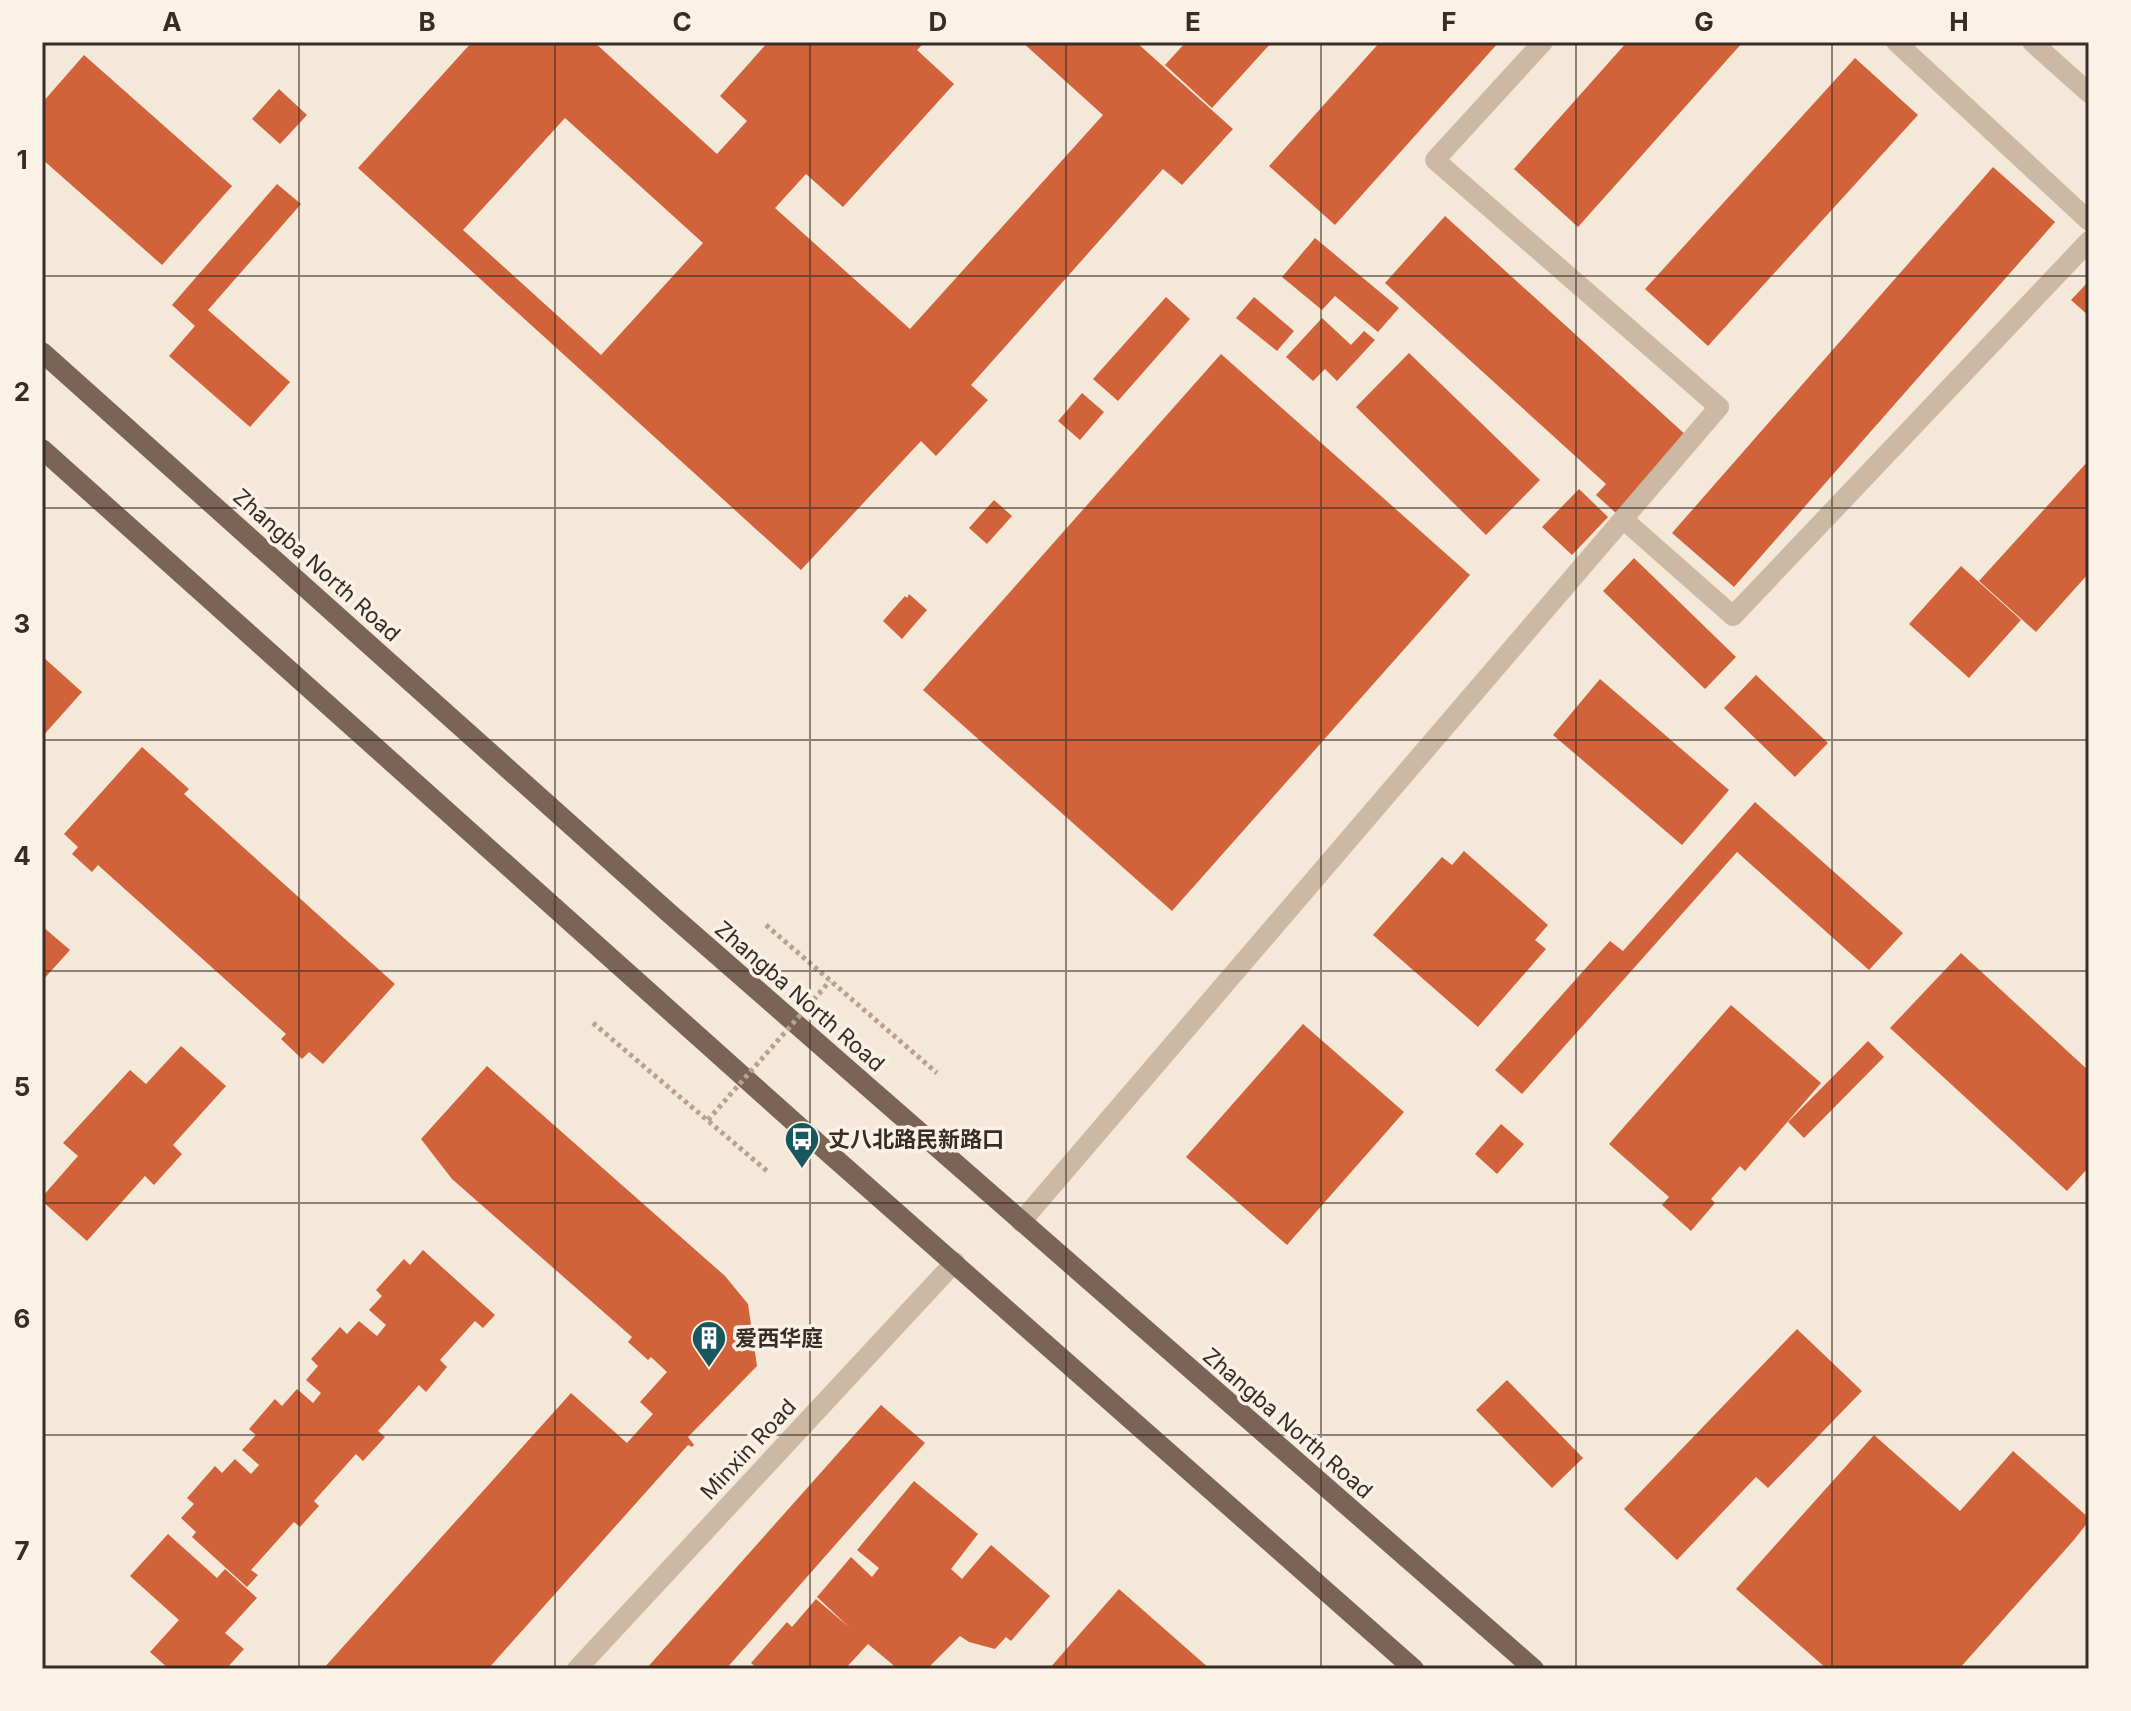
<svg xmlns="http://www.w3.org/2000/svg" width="2131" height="1711" viewBox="0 0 2131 1711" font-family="Inter,'Noto Sans SC',sans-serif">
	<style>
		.building { fill: #d1623a; fill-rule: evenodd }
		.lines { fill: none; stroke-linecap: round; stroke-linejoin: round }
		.path { stroke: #b9a18e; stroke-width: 5; stroke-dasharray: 4 4; stroke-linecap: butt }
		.service { stroke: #cdb8a4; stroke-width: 20 }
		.minor { stroke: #cdb8a4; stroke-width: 20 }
		.tertiary { stroke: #cdb8a4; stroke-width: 20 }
		.primary { stroke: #7b6356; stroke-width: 20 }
		.path-bridge { stroke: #b9a18e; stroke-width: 5; stroke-dasharray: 4 4; stroke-linecap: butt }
		.grid { fill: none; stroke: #382c26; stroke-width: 2; stroke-opacity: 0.55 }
		.labels { text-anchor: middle; stroke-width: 7; stroke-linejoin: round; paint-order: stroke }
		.street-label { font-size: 22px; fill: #382c26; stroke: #fbf2e6 }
		.poi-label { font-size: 22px; font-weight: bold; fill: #382c26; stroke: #fbf2e6; text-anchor: start }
		.neatline { fill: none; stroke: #382c26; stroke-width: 3 }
		.grid-label { font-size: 26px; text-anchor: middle; font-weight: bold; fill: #382c26 }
	</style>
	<rect width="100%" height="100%" fill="#f4e8d9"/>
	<!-- building -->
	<g class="building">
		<path d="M472,42H594L717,154L747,121L720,96L768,42H925L917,50L954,84L843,207L806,174L775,208L910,329L1103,115L1022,42H1136L1233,129L1182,185L1163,169L971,385L988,400L936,456L921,441L801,570L358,168ZM565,118L703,243L601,355L463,230Z"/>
		<path d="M1186,42H1272L1212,108L1165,65Z"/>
		<path d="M1380,42H1499L1335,225L1269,166Z"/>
		<path d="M1627,42H1743L1578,227L1514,169Z"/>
		<path d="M84,55L232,186L162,265L42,159V103Z"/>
		<path d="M1855,58L1918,115L1708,346L1645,289Z"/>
		<path d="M279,89L307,115L280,144L252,119Z"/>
		<path d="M1993,167L2055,222L1734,587L1672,533Z"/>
		<path d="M277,184L301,204L208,310L290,382L250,427L169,356L195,326L172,305Z"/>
		<path d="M1445,216L1687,436L1617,514L1596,495L1606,484L1385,283Z"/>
		<path d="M1315,238L1399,308L1378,332L1335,296L1322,310L1282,277Z"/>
		<path d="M2089,281V316L2071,300Z"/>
		<path d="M1166,297L1190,319L1118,401L1093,379Z"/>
		<path d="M1254,297L1294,331L1277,351L1236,318Z"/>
		<path d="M1322,318L1351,345L1364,331L1375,340L1337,381L1325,369L1313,381L1286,357Z"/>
		<path d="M1409,353L1540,480L1486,535L1356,407Z"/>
		<path d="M1221,354L1470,575L1172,911L923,690Z"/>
		<path d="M1082,393L1104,412L1080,440L1058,421Z"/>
		<path d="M2089,460V573L2036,632L1979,581Z"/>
		<path d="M1579,489L1608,517L1572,555L1542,527Z"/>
		<path d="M994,500L1012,516L987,544L969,528Z"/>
		<path d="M1634,558L1736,657L1705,689L1603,591Z"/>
		<path d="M1961,566L2021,620L1969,678L1909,624Z"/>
		<path d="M909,594L927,610L902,639L883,621L905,596L907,598Z"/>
		<path d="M42,656L82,692L42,737Z"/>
		<path d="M1756,675L1828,743L1795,777L1724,708Z"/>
		<path d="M1600,679L1729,790L1682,845L1553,735Z"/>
		<path d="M142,747L189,789L184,794L395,984L323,1064L309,1052L302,1059L281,1039L286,1034L98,865L92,872L72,854L78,847L64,834Z"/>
		<path d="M1755,802L1903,933L1869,970L1737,852L1522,1094L1495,1070L1610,941L1623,951Z"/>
		<path d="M1464,851L1548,925L1535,940L1546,949L1478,1027L1373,935L1442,857L1452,865Z"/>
		<path d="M42,926L70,950L42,981Z"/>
		<path d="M1961,953L2089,1071V1167L2067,1191L1890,1028Z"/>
		<path d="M1731,1005L1821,1083L1745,1171L1740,1166L1711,1199L1715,1203L1691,1231L1662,1205L1669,1197L1609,1144Z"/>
		<path d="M1303,1024L1404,1112L1287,1245L1186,1157Z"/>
		<path d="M1868,1041L1884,1057L1804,1138L1788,1122Z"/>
		<path d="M181,1046L226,1086L173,1145L182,1154L154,1185L145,1176L87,1241L42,1201V1197L78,1156L63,1143L130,1070L146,1084Z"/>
		<path d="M487,1066L725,1276L748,1304L757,1366L688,1437L694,1445L692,1447L688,1445L488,1669H323L571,1393L627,1443L653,1414L640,1402L667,1372L651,1357L648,1360L628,1342L632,1337L452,1179L421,1139Z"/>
		<path d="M1501,1124L1524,1144L1497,1174L1475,1154Z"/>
		<path d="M423,1250L495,1315L483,1328L475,1321L440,1360L447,1367L426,1392L419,1385L378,1431L385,1437L363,1461L356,1454L314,1501L319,1506L300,1527L294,1522L251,1570L258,1575L247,1587L192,1537L196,1532L181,1518L194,1504L187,1498L215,1466L222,1473L235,1459L251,1474L259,1465L242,1450L256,1435L249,1429L275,1399L282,1406L297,1389L313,1403L321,1393L306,1380L318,1366L311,1359L340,1327L347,1334L359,1321L377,1336L386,1325L369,1310L382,1296L376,1290L404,1259L410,1265Z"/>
		<path d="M1797,1329L1862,1391L1768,1488L1756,1477L1677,1560L1624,1509Z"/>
		<path d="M1507,1380L1583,1458L1552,1488L1476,1410Z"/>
		<path d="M881,1405L925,1443L726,1669H646Z"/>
		<path d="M1874,1435L1960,1511L2013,1451L2089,1518V1521L2073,1541L1959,1669H1827L1736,1589Z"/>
		<path d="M914,1481L978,1534L951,1569L962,1579L991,1545L1050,1596L1011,1641L1006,1637L995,1649L969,1642L960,1636L927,1669H898L868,1644L845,1669H758L751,1663L787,1622L792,1627L816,1599L850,1628L817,1597L851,1557L872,1577L879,1568L857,1550Z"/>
		<path d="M168,1534L217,1578L225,1569L257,1598L225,1633L244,1649L226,1669H169L150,1652L179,1620L130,1576Z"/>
		<path d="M1119,1589L1210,1669H1049Z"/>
	</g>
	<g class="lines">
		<!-- path -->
		<g class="path">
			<path d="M766,925L937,1073"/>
			<path d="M593,1023L767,1171"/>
		</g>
		<!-- service -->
		<g class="service">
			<path d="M1543,42L1435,160L1719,407"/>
			<path d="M1896,42L2089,221"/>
			<path d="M1623,519L1733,616L2089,241"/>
		</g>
		<!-- minor -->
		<g class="minor">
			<path d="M1021,1222L1719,407"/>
			<path d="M577,1669L955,1262"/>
		</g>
		<!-- tertiary -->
		<path class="tertiary" d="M2032,42L2089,93"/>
		<!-- primary -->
		<g class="primary">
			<path d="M42,352L669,913L1534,1669"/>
			<path d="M42,449L822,1147L1414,1669"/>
		</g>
		<!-- path-bridge -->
		<path class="path-bridge" d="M708,1120L830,981"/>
	</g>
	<!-- grid -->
	<path class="grid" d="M299,42V1669M555,42V1669M810,42V1669M1066,42V1669M1321,42V1669M1576,42V1669M1832,42V1669M42,276H2089M42,508H2089M42,740H2089M42,971H2089M42,1203H2089M42,1435H2089"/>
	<!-- icons -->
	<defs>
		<g id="bus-pin" transform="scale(1.8)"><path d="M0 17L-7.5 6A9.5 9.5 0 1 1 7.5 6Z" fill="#18575d" stroke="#fbf2e6"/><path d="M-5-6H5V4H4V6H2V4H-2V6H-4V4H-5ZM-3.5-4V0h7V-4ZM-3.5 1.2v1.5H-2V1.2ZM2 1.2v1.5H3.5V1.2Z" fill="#fff"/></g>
		<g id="building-pin" transform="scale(1.8)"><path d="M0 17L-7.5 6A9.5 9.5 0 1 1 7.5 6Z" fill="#18575d" stroke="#fbf2e6"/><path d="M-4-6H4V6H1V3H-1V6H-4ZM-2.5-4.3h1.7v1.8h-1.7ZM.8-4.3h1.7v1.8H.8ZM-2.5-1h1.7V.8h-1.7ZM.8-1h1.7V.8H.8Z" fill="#fff"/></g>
	</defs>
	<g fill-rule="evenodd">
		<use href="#bus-pin" x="802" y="1139"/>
		<use href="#building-pin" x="709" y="1338"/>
	</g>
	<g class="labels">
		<!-- street labels -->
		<g class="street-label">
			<text transform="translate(317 565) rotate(42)" y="8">Zhangba North Road</text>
			<text transform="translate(800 996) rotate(41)" y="8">Zhangba North Road</text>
			<text transform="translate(1288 1423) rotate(41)" y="8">Zhangba North Road</text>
			<text transform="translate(748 1449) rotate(-47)" y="8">Minxin Road</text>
		</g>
		<!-- poi labels -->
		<g class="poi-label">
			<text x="828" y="1147">丈八北路民新路口</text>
			<text x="735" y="1346">爱西华庭</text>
		</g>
	</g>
	<!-- border -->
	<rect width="2131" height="1711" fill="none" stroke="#fbf2e6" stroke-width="88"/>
	<rect x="44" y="44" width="2043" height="1623" class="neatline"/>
	<g class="grid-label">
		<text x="172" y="31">A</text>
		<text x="427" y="31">B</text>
		<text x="682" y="31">C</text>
		<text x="938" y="31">D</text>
		<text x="1193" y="31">E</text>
		<text x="1449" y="31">F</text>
		<text x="1704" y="31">G</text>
		<text x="1959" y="31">H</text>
		<text x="22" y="169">1</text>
		<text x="22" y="401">2</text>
		<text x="22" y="633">3</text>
		<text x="22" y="865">4</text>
		<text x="22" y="1096">5</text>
		<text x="22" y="1328">6</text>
		<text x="22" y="1560">7</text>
	</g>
</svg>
